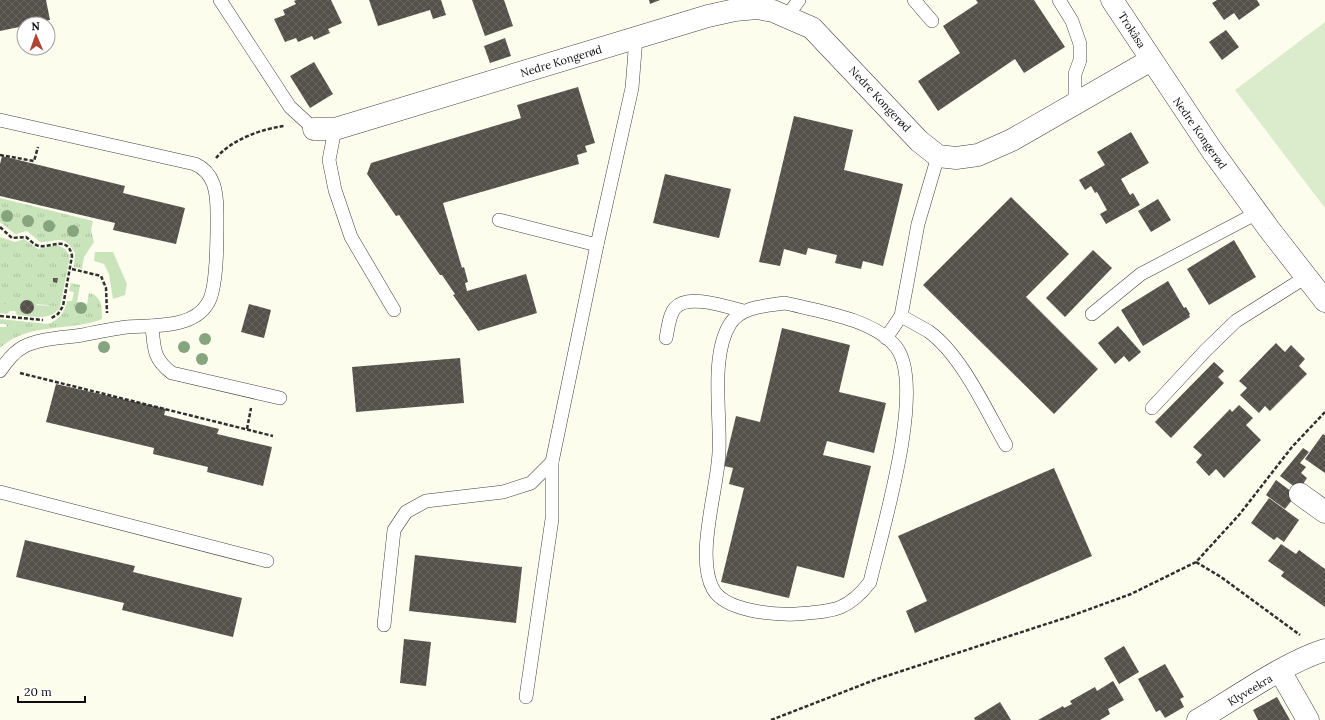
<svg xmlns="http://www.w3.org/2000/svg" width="1325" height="720" viewBox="0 0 1325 720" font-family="Lora,serif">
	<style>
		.grass { fill: #c9e4bb }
		.park { fill: url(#park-tufts) }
		.pitch { fill: #dbeccc }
		.building { fill: url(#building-cross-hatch) }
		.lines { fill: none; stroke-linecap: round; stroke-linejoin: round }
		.service-casing { stroke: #404040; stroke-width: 14 }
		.minor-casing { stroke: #404040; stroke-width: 23 }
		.path { stroke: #2f2f2f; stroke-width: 2.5; stroke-dasharray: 4 2; stroke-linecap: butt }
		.service { stroke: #fff; stroke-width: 13 }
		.minor { stroke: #fff; stroke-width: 22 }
		.tree { fill: #86a57f }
		.labels { text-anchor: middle; stroke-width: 4; stroke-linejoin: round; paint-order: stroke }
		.street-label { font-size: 11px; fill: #0d0d0d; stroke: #fff }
	</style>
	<defs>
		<pattern id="park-tufts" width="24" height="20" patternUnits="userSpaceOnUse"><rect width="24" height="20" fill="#c9e4bb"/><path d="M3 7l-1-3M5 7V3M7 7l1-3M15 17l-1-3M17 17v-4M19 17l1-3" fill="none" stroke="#abc2a0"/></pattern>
		<pattern id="building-cross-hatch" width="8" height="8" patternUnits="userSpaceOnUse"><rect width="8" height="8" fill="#54504a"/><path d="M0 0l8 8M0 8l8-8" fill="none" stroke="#686460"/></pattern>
	</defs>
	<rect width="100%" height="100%" fill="#fdfdee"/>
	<!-- grass -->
	<g class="grass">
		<path d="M95,252H113L127,284L125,295L113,299L109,274L104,264L94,261Z"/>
		<path d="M0,304C20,306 40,304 60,307C50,322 33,316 17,315L15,311H10L7,314L0,313Z"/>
	</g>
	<!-- park -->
	<g class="park">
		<path d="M0,198L93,221L91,230L94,242L84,257L82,269L74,267L75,253C63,232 57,243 40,242L27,231L15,234L0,222Z"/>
		<path d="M0,237L15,242L24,239L38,249L58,245L65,249L70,256L60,307L37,304L30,314H24L20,310V306L0,304Z"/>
		<path d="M71,283L80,285L77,302L87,304L89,293C102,296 102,307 102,319C69,332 28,322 0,348V327H7L6,324H0V319L48,324C59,320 65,312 67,301H72L74,292L69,291Z"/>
	</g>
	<!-- pitch -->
	<path class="pitch" d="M1325,22V208L1235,90Z"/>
	<!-- building -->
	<g class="building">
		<path d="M0,0H46L50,20L24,24V26L0,31Z"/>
		<path d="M296,0H331L342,23L328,29L330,33L314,40L312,36L298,42L296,38L285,42L274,19L285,15L283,10L296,4L294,1Z"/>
		<path d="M369,0H441L446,15L433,19L430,10L378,26Z"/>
		<path d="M472,0H504L513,26L485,36Z"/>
		<path d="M649,0H660L650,4Z"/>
		<path d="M976,0H1034L1065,47L1024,73L1015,59L938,111L918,81L960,53L943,26L978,3Z"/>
		<path d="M1217,0H1257L1260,5L1239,20L1234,13L1224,20L1212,3Z"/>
		<path d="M1226,30L1239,47L1222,60L1209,42Z"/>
		<path d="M505,38L511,56L490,63L484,46Z"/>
		<path d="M314,62L333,94L310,108L290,76Z"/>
		<path d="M578,87L595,143L585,146L587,152L577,155L579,164L443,203L462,268L464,267L468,282L465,283L467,291L526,274L537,313L478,331L453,295L455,294L442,275H440L399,215L396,216L367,174L371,163L521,118L517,105Z"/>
		<path d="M794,116L853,130L844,170L903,184L883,266L863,261L861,269L835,263L837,255L808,248L806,255L784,249L780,266L759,262Z"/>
		<path d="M1131,132L1149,163L1121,179L1130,195L1133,193L1140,205L1106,224L1100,214L1107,210L1097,192L1095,193L1091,186L1085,190L1079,180L1105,165L1097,152Z"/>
		<path d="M2,156L125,186L123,193L185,208L176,244L113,230L115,223L0,196V164Z"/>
		<path d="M665,174L731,189L719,238L653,223Z"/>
		<path d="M1011,197L1069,254L1026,297L1098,369L1054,414L923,285Z"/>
		<path d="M1158,199L1171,220L1151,232L1138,211Z"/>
		<path d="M1234,240L1256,277L1209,305L1187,269Z"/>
		<path d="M1093,250L1112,268L1065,317L1046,298Z"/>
		<path d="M53,278H58L57,283L53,282Z"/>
		<path d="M1168,281L1184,308L1186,307L1190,314L1189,315L1190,317L1143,346L1121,310Z"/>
		<circle cx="27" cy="307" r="7"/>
		<path d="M249,304L271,310L264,338L241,332Z"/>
		<path d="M1118,326L1141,352L1129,362L1124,356L1115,364L1098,343Z"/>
		<path d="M782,328L850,345L839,392L886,403L874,453L827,441L823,455L871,466L844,578L797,566L789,598L721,582L744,488L729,484L733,468L724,466L736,416L760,422Z"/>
		<path d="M1276,343L1285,352L1291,345L1305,359L1299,366L1307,374L1270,411L1265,406L1259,413L1240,395L1247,388L1239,381Z"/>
		<path d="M460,358L464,403L356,412L352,367Z"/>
		<path d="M1214,362L1224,371L1218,377L1224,383L1171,438L1155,422Z"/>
		<path d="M56,384L166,409L164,415L219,429L217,434L272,447L263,486L207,472L208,467L153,454L154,448L46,422Z"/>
		<path d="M1239,405L1253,418L1246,425L1261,440L1224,478L1216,469L1209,476L1196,462L1202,455L1193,447L1230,409L1232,412Z"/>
		<path d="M1323,434L1325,435V473L1305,459Z"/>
		<path d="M1303,448L1309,452L1300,463L1306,467L1301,473L1307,478L1299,490L1280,476Z"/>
		<path d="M1054,468L1092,556L915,633L906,611L927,601L898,536Z"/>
		<path d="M1276,480L1296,495L1285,509L1266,495Z"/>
		<path d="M1269,498L1299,520L1284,542L1277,537L1274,540L1251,523Z"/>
		<path d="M25,540L135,566L133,572L242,598L233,637L122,610L124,603L16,577Z"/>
		<path d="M1281,544L1296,554L1299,550L1325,569V607L1281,576L1284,572L1268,561Z"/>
		<path d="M415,555L522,567L516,623L409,611Z"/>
		<path d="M404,639L431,642L426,686L400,683Z"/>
		<path d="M1124,646L1139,672L1119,684L1104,658Z"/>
		<path d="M1165,664L1184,697L1180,699L1184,707L1165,718L1160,710L1156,712L1138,679Z"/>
		<path d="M1113,681L1124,700L1108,709L1110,714L1100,720H1038L1063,706L1064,708L1072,704L1070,701L1095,687L1097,691Z"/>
		<path d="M1277,697L1290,720H1258L1253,710Z"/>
		<path d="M1000,702L1011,720H975L974,718Z"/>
	</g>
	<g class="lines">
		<!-- service casing -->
		<g class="service-casing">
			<g id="service">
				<path d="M220,0L290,107L314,129"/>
				<path d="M914,0L932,21"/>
				<path d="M1059,0L1072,21L1080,44V60L1075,74V104"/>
				<path d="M787,16L799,0"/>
				<path d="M0,120L195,164C215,173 217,193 217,213C217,233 218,287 208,303C193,329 153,325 127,327C112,329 97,332 82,335C64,338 40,338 23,347C14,352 6,362 0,371"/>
				<path d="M335,129L329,160L335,190L351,237L394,310"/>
				<path d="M499,220L597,245"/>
				<path d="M785,303C818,311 874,319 896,347C927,386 881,534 870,582C847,612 832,611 796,614C773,615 725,611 713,589C695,556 718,488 719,452C721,415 710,356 730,324C741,306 766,306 785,303Z"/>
				<path d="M1092,314L1141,274L1257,213"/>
				<path d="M901,316C910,321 919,326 928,331C961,354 986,410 1006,445"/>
				<path d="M152,326C154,348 153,359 172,373L280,398"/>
				<path d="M666,338C668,329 669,315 675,308C688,293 727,307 743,311"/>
				<path d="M886,338L901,316L918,224L938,156"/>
				<path d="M1152,408L1206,350L1236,321L1306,277"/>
				<path d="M0,492L267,561"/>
				<path d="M384,625L394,530L406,512L426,501L503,492L531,483L552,462L597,245L632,88L636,38"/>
				<path d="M526,697L552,519V462"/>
			</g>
		</g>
		<!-- minor casing -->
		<g class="minor-casing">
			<g id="minor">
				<path d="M1112,0L1213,152L1269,229L1325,301"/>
				<path d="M314,129H335L708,16L735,10L757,8L773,11L812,28L919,141L938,156L956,158L978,155L1012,140L1151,60"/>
				<path d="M1300,494L1325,512"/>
				<path d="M1280,671L1308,720"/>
				<path d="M1198,720C1236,698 1284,663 1325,650"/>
			</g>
		</g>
		<!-- path -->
		<g class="path">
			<path d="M0,155L34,161L38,147"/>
			<path d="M216,158C231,140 261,129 284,126"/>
			<path d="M0,227L12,238L26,237C30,240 34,245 39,246C51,248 68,235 72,256L63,306L58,314L50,319"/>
			<path d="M72,269L101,276L106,288L107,313"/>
			<path d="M0,316L43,320"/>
			<path d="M20,373L273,436"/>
			<path d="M247,429L251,408"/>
			<path d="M1196,562L1221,577L1300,635"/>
			<path d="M771,720L877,679L1068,617L1131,594L1196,562L1239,515L1292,447L1325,412"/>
		</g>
		<!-- service -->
		<use href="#service" class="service"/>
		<!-- minor -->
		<use href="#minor" class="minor"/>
	</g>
	<!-- trees -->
	<g class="tree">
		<circle cx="7" cy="216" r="6"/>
		<circle cx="28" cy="221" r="6"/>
		<circle cx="49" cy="226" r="6"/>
		<circle cx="73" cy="231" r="6"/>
		<circle cx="81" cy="308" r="6"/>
		<circle cx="205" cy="339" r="6"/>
		<circle cx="104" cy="347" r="6"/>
		<circle cx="184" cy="347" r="6"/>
		<circle cx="202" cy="359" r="6"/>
	</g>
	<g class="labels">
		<!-- street labels -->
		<g class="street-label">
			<text transform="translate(1132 30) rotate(57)" y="4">Trokåsa</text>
			<text transform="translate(561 61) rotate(-17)" y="4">Nedre Kongerød</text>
			<text transform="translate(880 99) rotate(47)" y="4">Nedre Kongerød</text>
			<text transform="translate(1200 133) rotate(55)" y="4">Nedre Kongerød</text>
			<text transform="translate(1250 690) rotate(-31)" y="4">Klyveekra</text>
		</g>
	</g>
	<!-- north arrow -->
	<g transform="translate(36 36) rotate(358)"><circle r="19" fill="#ffffff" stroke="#9e9e9e"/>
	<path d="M0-3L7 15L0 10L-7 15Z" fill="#ae4434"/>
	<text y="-6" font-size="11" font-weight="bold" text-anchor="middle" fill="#0d0d0d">N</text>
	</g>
	<!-- scale -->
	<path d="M18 696v6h67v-6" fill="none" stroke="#0d0d0d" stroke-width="2"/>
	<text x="24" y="696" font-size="12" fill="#0d0d0d" stroke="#ffffff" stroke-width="3" paint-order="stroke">20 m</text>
</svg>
